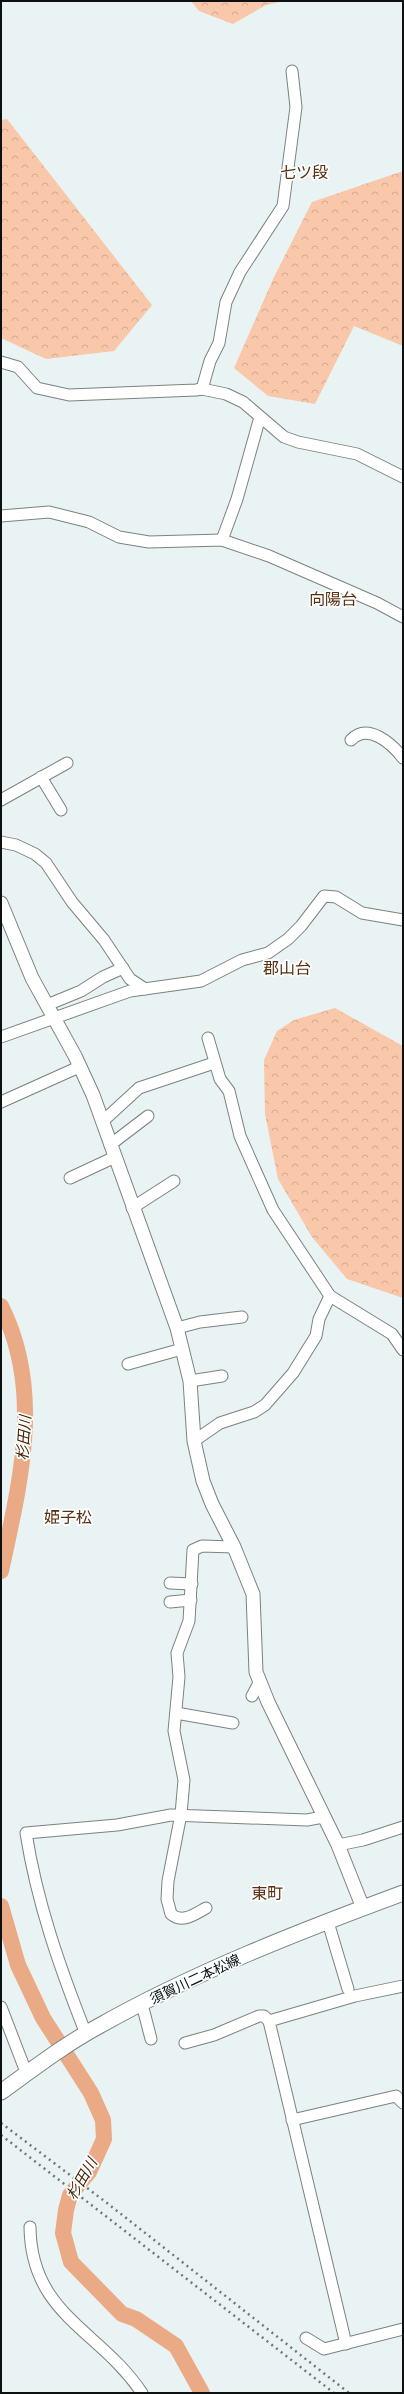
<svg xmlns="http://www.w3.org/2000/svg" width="404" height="2394" viewBox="0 0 404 2394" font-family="Georgia,'Noto Sans JP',serif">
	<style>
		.forest { fill: url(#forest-crowns) }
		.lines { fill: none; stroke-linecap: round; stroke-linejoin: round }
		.river { stroke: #eaaa85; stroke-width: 16 }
		.minor-casing { stroke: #7a8282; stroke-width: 13 }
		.tertiary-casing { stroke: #7a8282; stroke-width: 15 }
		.secondary-casing { stroke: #7a8282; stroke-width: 17 }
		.minor { stroke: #fff; stroke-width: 11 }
		.tertiary { stroke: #fff; stroke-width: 13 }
		.secondary { stroke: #fff; stroke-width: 15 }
		.rail { stroke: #717777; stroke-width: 2.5; stroke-dasharray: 2 4; stroke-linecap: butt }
		.labels { text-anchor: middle; stroke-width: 3.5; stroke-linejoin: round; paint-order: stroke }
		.street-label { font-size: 14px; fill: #0d1010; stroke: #fbffff }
		.water-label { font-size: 15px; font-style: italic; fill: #482004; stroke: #fbffff }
		.quarter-label { font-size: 16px; fill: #5c2e0f; stroke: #fbffff }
	</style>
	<defs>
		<pattern id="forest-crowns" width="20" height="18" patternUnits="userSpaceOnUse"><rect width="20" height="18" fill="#f9c7aa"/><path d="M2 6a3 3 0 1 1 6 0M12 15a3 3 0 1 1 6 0" fill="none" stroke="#d4aa91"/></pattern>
	</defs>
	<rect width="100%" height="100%" fill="#e9f3f3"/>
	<!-- forest -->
	<g class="forest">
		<path d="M191,1H284L266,5L233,24L199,11Z"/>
		<path d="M7,119L152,305L114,351L46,359L1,338V120Z"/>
		<path d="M403,171V346L354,326L315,404L268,396L234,368L274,277L312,202Z"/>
		<path d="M335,1008L403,1046V1298L347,1279L312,1237L278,1179L265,1114L264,1060L277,1031L294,1020Z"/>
	</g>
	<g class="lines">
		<!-- river -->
		<g class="river">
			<path d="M1,1306C44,1391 20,1483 1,1571"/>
			<path d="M1,1906L18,1965L43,2018L91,2093L103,2120L104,2139L89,2172L70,2195L66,2210L63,2233L71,2262L122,2314L136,2319L176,2346L202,2393"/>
		</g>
		<!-- minor casing -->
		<g class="minor-casing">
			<g id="minor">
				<path d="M1,362L18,367L37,388L69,395L196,390L202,389L226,394L243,402L284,437L298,442L357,454L403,477"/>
				<path d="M202,389L210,361L219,343L226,302L240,272L283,206L296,107L292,71"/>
				<path d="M1,516L49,512L89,522L119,537L149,542L222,540L269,556L377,603L403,617"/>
				<path d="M222,540L237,499L260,417"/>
				<path d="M351,740C368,722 392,744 403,758"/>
				<path d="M41,777L61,810"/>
				<path d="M1,800L67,763"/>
				<path d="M1,842L16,845L35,854L46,863L72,902L104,940L130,979L145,989"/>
				<path d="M47,1005L81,991L103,977L123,968"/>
				<path d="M1,1037L130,991L201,981L242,960L268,953L288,939L301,926L324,896L336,897L362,913L403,920"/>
				<path d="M208,1038L220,1079L229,1091L240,1136L273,1210L330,1296L392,1334L403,1350"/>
				<path d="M1,1102L79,1067"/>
				<path d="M102,1122L139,1088L214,1063"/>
				<path d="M110,1145L148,1116"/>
				<path d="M70,1178L115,1157"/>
				<path d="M132,1208L174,1181"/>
				<path d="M177,1328L200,1322L242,1317"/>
				<path d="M128,1364L182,1349"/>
				<path d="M190,1381L222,1376"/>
				<path d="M194,1441L220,1423L254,1412L265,1405L293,1373L316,1336L319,1319L330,1296"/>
				<path d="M170,1583L192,1584"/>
				<path d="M170,1602L191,1600"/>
				<path d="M252,1696L260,1681"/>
				<path d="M176,1713L233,1723"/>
				<path d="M338,1845L363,1840L403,1827"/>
				<path d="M206,1908C195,1914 182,1924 171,1914L167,1899L168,1881L181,1814L184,1780L174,1731L179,1677L177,1653L189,1621L193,1550L202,1546L234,1547"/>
				<path d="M328,1922L348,1989"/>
				<path d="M142,2004L151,2039"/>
				<path d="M1,2007L26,2072"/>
				<path d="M86,2034C60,1968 37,1903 26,1833L117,1825L171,1815L307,1820L323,1817"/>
				<path d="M185,2043L214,2035L259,2016H264L269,2021"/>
				<path d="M292,2120L396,2096L403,2103"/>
				<path d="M30,2227C31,2315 100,2330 142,2393"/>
				<path d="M306,2338L324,2349L403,2329"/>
				<path d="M346,2344L269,2021L355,1996L403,1986"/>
			</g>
		</g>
		<!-- tertiary casing -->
		<g class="tertiary-casing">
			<path id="tertiary" d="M1,903L32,978L75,1056L93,1095L177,1328L190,1381L194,1441L203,1481L212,1504L234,1547L253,1594L256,1672L268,1702L338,1845L363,1908"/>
		</g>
		<!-- secondary casing -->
		<g class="secondary-casing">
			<path id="secondary" d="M1,2092C33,2069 64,2045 99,2026C195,1972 300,1931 403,1893"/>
		</g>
		<!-- minor -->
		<use href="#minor" class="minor"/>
		<!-- tertiary -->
		<use href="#tertiary" class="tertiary"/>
		<!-- secondary -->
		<use href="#secondary" class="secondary"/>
		<!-- rail -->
		<g class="rail">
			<path d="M1,2123L107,2203L349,2393"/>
			<path d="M1,2135L334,2393"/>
		</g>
	</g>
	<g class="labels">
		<!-- street labels -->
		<g class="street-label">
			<text transform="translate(195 1979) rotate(-25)" y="5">須賀川二本松線</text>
		</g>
		<!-- water labels -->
		<g class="water-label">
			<text transform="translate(24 1438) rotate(-86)" y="5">杉田川</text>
			<text transform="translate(82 2179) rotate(-60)" y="5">杉田川</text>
		</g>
		<!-- quarter labels -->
		<g class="quarter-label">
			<text x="304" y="178">七ツ段</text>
			<text x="333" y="605">向陽台</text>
			<text x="287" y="974">郡山台</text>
			<text x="68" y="1523">姫子松</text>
			<text x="267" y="1899">東町</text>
		</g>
	</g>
	<!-- border -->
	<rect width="404" height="2394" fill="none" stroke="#0d1010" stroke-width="4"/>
</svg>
